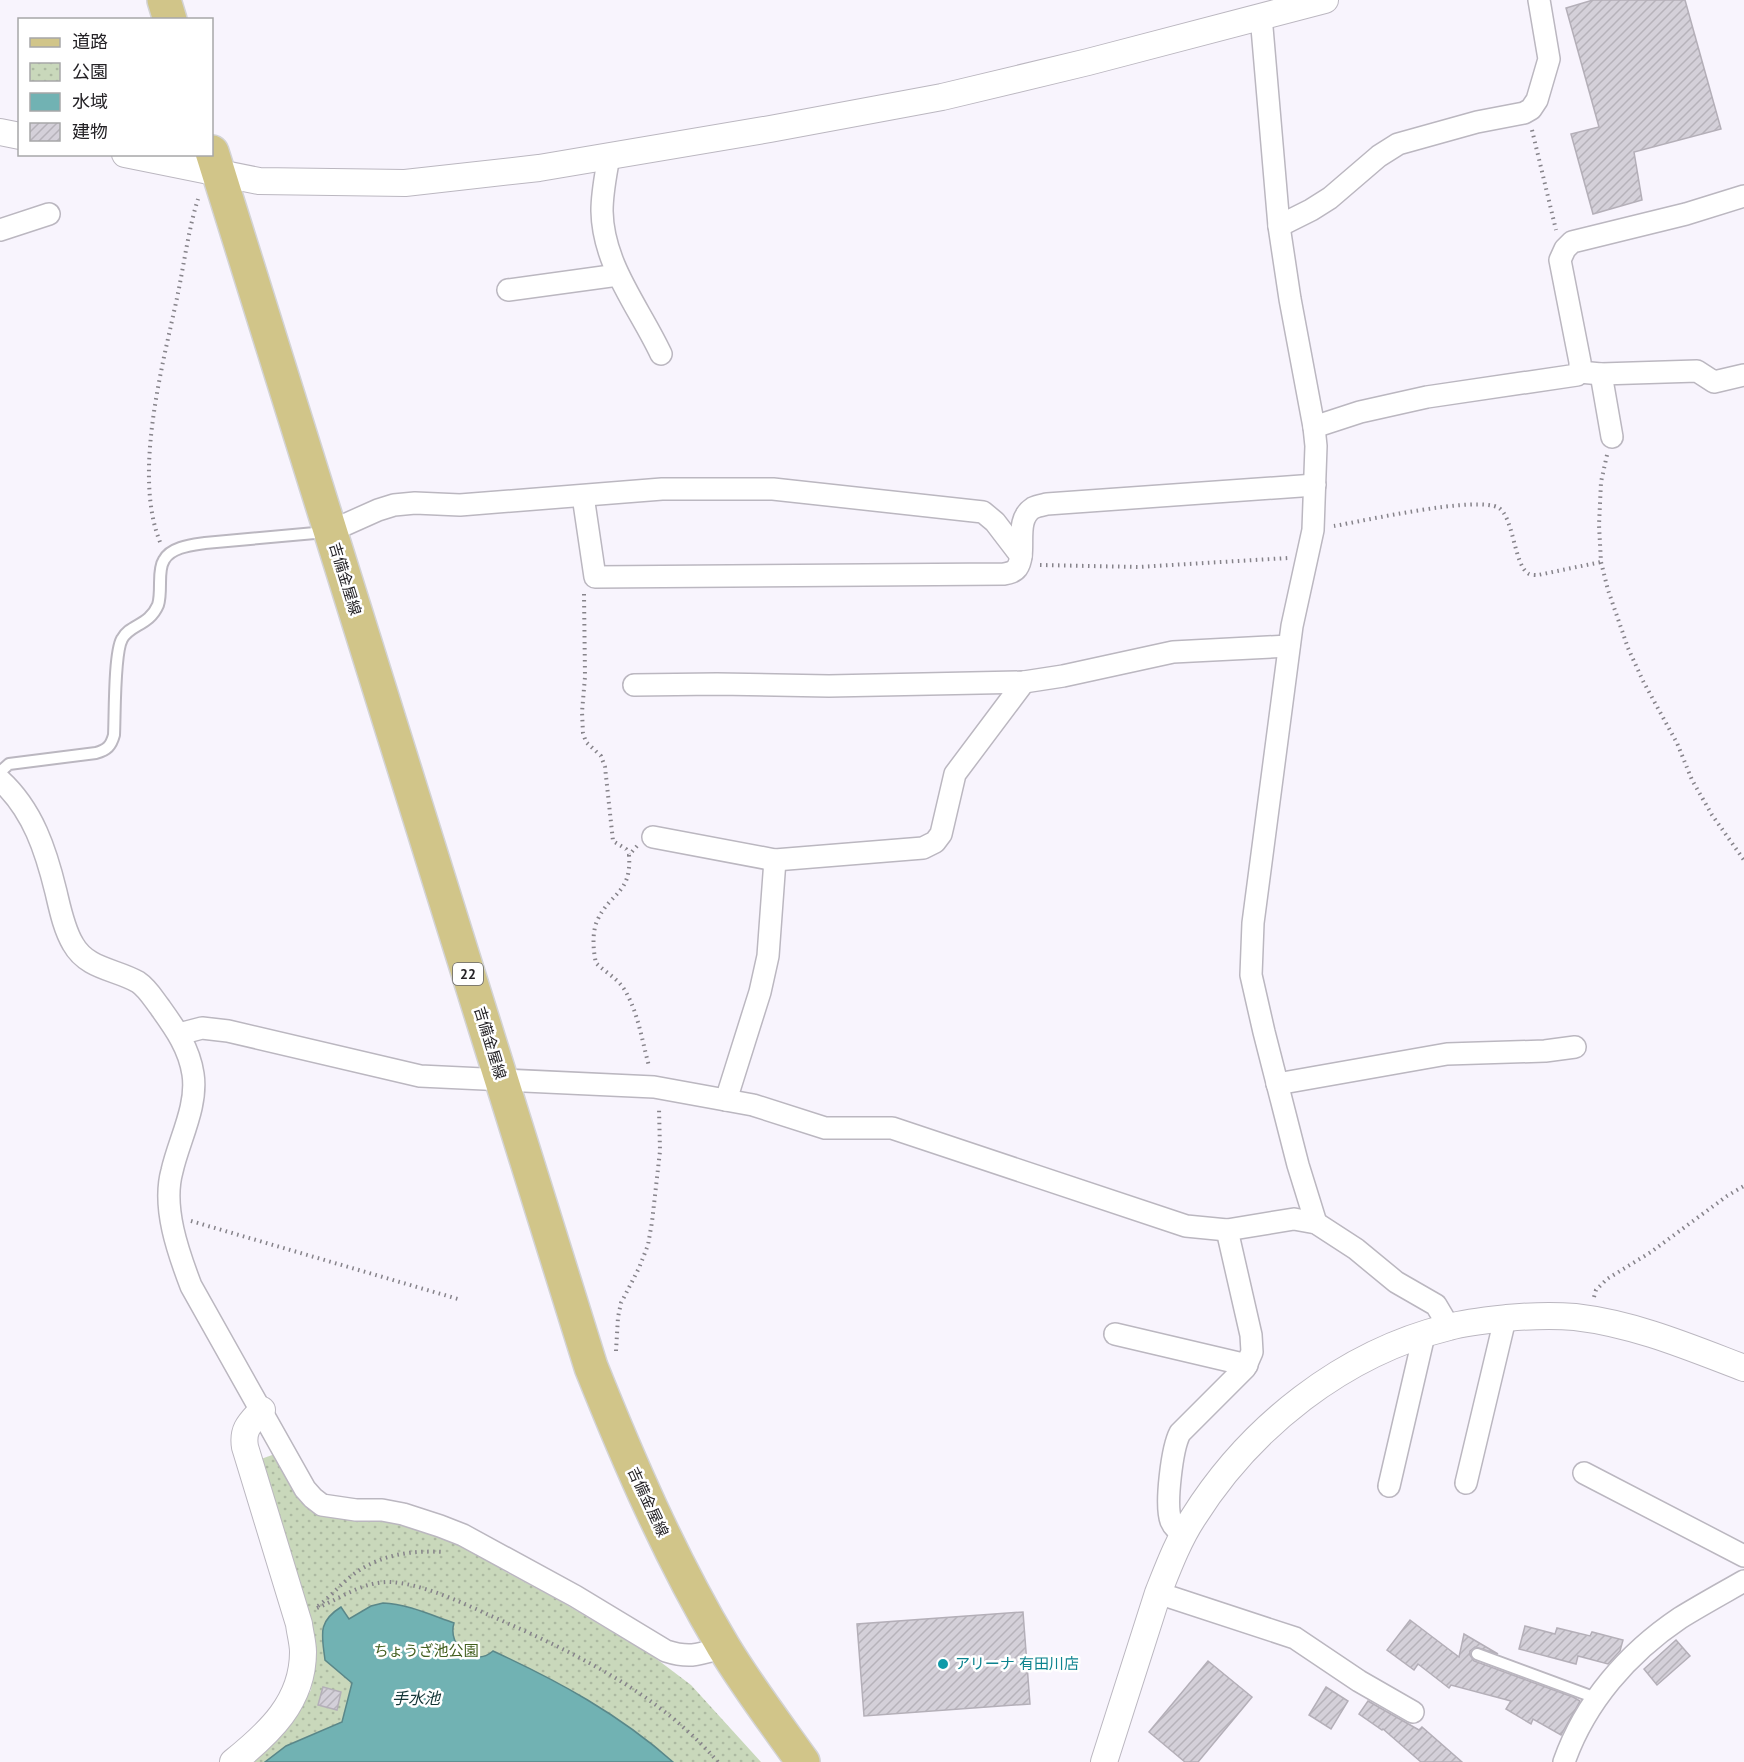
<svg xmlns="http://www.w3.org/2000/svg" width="1744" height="1762" viewBox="0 0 1744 1762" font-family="'PT Sans','Noto Sans JP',sans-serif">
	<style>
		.park { fill: url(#park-dots) }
		.water { fill: #71b2b3; stroke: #5a8789; stroke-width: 1.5 }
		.building { fill: url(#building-hatch); stroke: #b4afb8; stroke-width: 1.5 }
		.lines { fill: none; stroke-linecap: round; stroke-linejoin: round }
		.service-casing { stroke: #bbb7c0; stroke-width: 14 }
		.minor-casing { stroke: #bbb7c0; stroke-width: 24 }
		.tertiary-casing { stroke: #bbb7c0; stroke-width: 28 }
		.primary-casing { stroke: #d3d3d4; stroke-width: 36 }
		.path { stroke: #86838a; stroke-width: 4; stroke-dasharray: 1.5 4.5; stroke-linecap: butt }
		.service { stroke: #fff; stroke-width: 10 }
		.minor { stroke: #fff; stroke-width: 21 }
		.tertiary { stroke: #fff; stroke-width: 26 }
		.primary { stroke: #d1c589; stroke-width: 33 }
		.culture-dot { fill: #0f9aa8; stroke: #fff; stroke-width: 2 }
		.labels { text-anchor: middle; stroke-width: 5; stroke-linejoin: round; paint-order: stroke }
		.shield { fill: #fff; stroke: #666467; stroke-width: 1.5 }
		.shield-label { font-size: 14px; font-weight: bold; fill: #242226 }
		.street-label { font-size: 15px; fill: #242226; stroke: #fff }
		.park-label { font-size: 15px; fill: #435f1f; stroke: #fff }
		.culture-label { font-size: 15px; fill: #0d838f; stroke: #fff; text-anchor: start }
		.water-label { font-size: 16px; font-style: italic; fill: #143536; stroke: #fff }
	</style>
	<defs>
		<pattern id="park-dots" width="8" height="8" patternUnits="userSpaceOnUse" patternTransform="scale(1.5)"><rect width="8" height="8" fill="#c9d8bb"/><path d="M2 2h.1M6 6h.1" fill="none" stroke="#acb9a1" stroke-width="1.8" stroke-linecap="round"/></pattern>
		<pattern id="building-hatch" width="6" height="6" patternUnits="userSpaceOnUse" patternTransform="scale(1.5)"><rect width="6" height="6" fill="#d4d0d9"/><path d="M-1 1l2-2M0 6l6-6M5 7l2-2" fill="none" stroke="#b6b2ba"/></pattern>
	</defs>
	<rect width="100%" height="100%" fill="#f8f4fd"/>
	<!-- park -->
	<path class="park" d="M275,1454L298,1497L311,1510L330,1515L378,1519L415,1527L465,1545L506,1572L562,1602L654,1657L691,1685L761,1762H251L283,1733L311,1690L314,1659L261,1459Z"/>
	<!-- water -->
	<path class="water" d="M383,1603C407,1604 431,1615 454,1623C447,1646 474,1668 493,1651C558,1681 619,1714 673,1762H265L286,1746L342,1722L352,1683L325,1660C322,1635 317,1622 341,1607L349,1619L371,1606Z"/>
	<!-- building -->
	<g class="building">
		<path d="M1593,0H1685L1721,129L1634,152L1642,200L1593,214L1571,134L1599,127L1566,8Z"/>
		<path d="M1023,1612L1030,1704L864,1716L857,1624Z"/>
		<path d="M1410,1620L1459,1657L1464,1634L1498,1654L1475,1647L1470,1651V1655L1474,1661L1573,1697L1580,1701L1561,1735L1533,1719L1531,1724L1506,1709L1511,1701L1451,1685L1449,1688L1418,1664L1414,1670L1387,1650Z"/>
		<path d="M1525,1626L1555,1634L1557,1628L1590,1636L1592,1632L1623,1640L1620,1651L1608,1664L1578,1656L1576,1664L1519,1649Z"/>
		<path d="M1676,1640L1690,1656L1657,1685L1644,1669Z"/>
		<path d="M1208,1661L1252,1697L1198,1762H1185L1149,1732Z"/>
		<path d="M323,1687L341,1692L337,1710L318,1705Z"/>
		<path d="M1326,1687L1348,1701L1331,1729L1309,1715Z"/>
		<path d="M1368,1701L1419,1730L1422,1727L1462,1762H1421L1383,1729L1382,1730L1359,1714Z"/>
	</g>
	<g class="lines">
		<!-- service casing -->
		<g class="service-casing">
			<g id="service">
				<path d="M0,772L9,764L96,753C107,750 111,746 114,735C115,716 114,653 122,639C130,624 149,626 158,605C160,599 160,590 160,583C160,576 160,566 164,560C171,547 192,545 205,543L326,532"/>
				<path d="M1477,1654L1596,1698"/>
			</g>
		</g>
		<!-- minor casing -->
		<g class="minor-casing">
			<g id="minor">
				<path d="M1261,16L1279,226L1290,299L1314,427L1316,446L1313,530L1292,626L1253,923L1251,975L1264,1032L1298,1165L1316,1223"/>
				<path d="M609,156C606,174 602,192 602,211C603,265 639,307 661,354"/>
				<path d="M1279,226L1311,210L1330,198L1379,156L1398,144L1477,122L1524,113L1531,109L1537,100L1549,59L1539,0"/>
				<path d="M0,230L49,214"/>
				<path d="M508,290L618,275"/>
				<path d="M1580,372L1601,374L1697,371L1714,382L1744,375"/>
				<path d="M1601,374L1612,437"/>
				<path d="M1314,427L1360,412L1427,397L1577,375L1580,372V362L1560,260L1565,249L1572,242L1686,214L1744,196"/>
				<path d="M583,496L595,577L1004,574C1009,573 1014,572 1017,568C1028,552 1013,521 1033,508C1037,506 1043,505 1047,504L1315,485"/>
				<path d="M331,531L378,510L394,505L415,503L460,505L662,489H773L983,512L995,522L1021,556"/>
				<path d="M634,685L717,684L829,686L1024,682L1063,676L1173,652L1289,646"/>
				<path d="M0,780C33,810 46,851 56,892C60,909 64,929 73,944C87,969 115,969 138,982C147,988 153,998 159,1006C174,1027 189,1047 193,1074C198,1106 179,1140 172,1171C162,1207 178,1252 191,1286L305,1489L313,1498L322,1505L356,1510H382L403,1514L440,1526L463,1535L575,1596L666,1651C691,1659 700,1654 724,1647"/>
				<path d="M653,837L775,860L923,848L935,842L941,834L955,774L1024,682"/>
				<path d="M179,1034L202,1028L228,1031L420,1076L654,1087L753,1105L825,1128H892L1186,1226L1227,1230L1294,1219L1316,1223L1356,1249L1396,1282L1436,1305L1449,1327"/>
				<path d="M1277,1084L1447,1054L1545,1051L1575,1047"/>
				<path d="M726,1100L760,992L768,956L775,860"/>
				<path d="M1115,1334L1247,1365"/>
				<path d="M1584,1473L1744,1556"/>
				<path d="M1466,1483L1505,1319"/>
				<path d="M1389,1486L1424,1335"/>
				<path d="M1184,1534C1178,1530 1174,1528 1171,1521C1165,1505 1172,1448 1180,1433L1245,1368L1252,1352L1251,1335L1227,1230"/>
				<path d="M1158,1593L1295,1638L1359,1681L1413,1712"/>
				<path d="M1564,1762C1585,1702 1628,1653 1680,1618C1701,1605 1723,1593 1744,1581"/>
			</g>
		</g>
		<!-- tertiary casing -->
		<g class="tertiary-casing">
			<g id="tertiary">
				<path d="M0,132L20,136"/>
				<path d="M125,154L259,181L405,183L539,168L770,129L942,97L1088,62L1325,0"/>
				<path d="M233,1762C269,1733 303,1702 303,1652C303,1643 300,1633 299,1624L245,1447C242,1429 250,1423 262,1410"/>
				<path d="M1104,1762L1158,1593C1168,1568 1178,1541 1193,1518C1250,1427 1343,1353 1449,1327C1467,1322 1488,1320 1507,1318C1529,1316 1552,1315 1575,1317C1635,1324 1689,1347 1744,1368"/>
			</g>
		</g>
		<!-- primary casing -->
		<g class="primary-casing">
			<g id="primary">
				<path d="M164,0L170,20"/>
				<path d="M212,152L591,1367C629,1462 670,1557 723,1646C747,1686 776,1724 803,1762"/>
			</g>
		</g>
		<!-- path -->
		<g class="path">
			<path d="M1532,130L1556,230"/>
			<path d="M1607,455L1601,482L1599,525L1601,562L1608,590L1628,648L1643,681L1677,743L1692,780L1712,815L1744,860"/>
			<path d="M1334,526C1363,521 1478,495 1499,508C1514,518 1514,566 1529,574C1531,575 1536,575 1538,575L1601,562"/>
			<path d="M160,542C133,474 162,368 177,298C184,265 188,231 198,199"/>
			<path d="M1040,565L1138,567L1288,558"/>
			<path d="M584,594L585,677L582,712L583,733L586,742L601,756L605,767L613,841L626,849L629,854"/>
			<path d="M637,846L629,855C632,894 610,892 597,921C592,933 593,950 596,963C605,972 617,978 624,989C638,1011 642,1041 649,1066"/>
			<path d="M191,1221L458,1299"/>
			<path d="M1594,1297L1596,1290L1607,1279L1651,1252L1727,1196L1744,1186"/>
			<path d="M616,1351L618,1317L621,1303L639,1268L648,1245L652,1222L660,1151L659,1108"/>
			<path d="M318,1606C330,1597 339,1586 350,1577C377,1555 410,1550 444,1552"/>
			<path d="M317,1608C341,1598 362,1582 389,1582C420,1583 461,1602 489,1615C573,1652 656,1691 718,1762"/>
		</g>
		<!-- service -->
		<use href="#service" class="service"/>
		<!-- minor -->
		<use href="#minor" class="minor"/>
		<!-- tertiary -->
		<use href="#tertiary" class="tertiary"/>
		<!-- primary -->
		<use href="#primary" class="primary"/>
	</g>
	<!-- markers -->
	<circle class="culture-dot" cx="943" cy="1664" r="6"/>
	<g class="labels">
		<!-- shield labels -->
		<rect class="shield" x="453" y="963" width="30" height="22" rx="4.5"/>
		<g class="shield-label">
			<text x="468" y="979">22</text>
		</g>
		<!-- street labels -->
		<g class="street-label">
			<text transform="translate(345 579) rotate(73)" y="5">吉備金屋線</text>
			<text transform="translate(490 1043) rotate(73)" y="5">吉備金屋線</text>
			<text transform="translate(648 1502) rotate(65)" y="5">吉備金屋線</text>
		</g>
		<!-- park labels -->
		<g class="park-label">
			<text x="426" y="1656">ちょうざ池公園</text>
		</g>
		<!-- culture labels -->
		<g class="culture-label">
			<text x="955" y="1669">アリーナ 有田川店</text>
		</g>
		<!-- water labels -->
		<g class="water-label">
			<text x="416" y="1704">手水池</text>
		</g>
	</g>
	<!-- legend -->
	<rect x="18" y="18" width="195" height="138" fill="#ffffff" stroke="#a7a7a8" stroke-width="1.5"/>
	<rect x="30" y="38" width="30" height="9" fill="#d1c589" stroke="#a7a7a8" stroke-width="1.5"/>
	<text x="72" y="48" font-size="18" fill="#242226">道路</text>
	<rect x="30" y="63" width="30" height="18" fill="url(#park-dots)" stroke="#a7a7a8" stroke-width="1.5"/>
	<text x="72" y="78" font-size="18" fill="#242226">公園</text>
	<rect x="30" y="93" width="30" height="18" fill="#71b2b3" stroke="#a7a7a8" stroke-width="1.5"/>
	<text x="72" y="108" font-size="18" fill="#242226">水域</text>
	<rect x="30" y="123" width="30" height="18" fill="url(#building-hatch)" stroke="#a7a7a8" stroke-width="1.5"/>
	<text x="72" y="138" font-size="18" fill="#242226">建物</text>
</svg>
